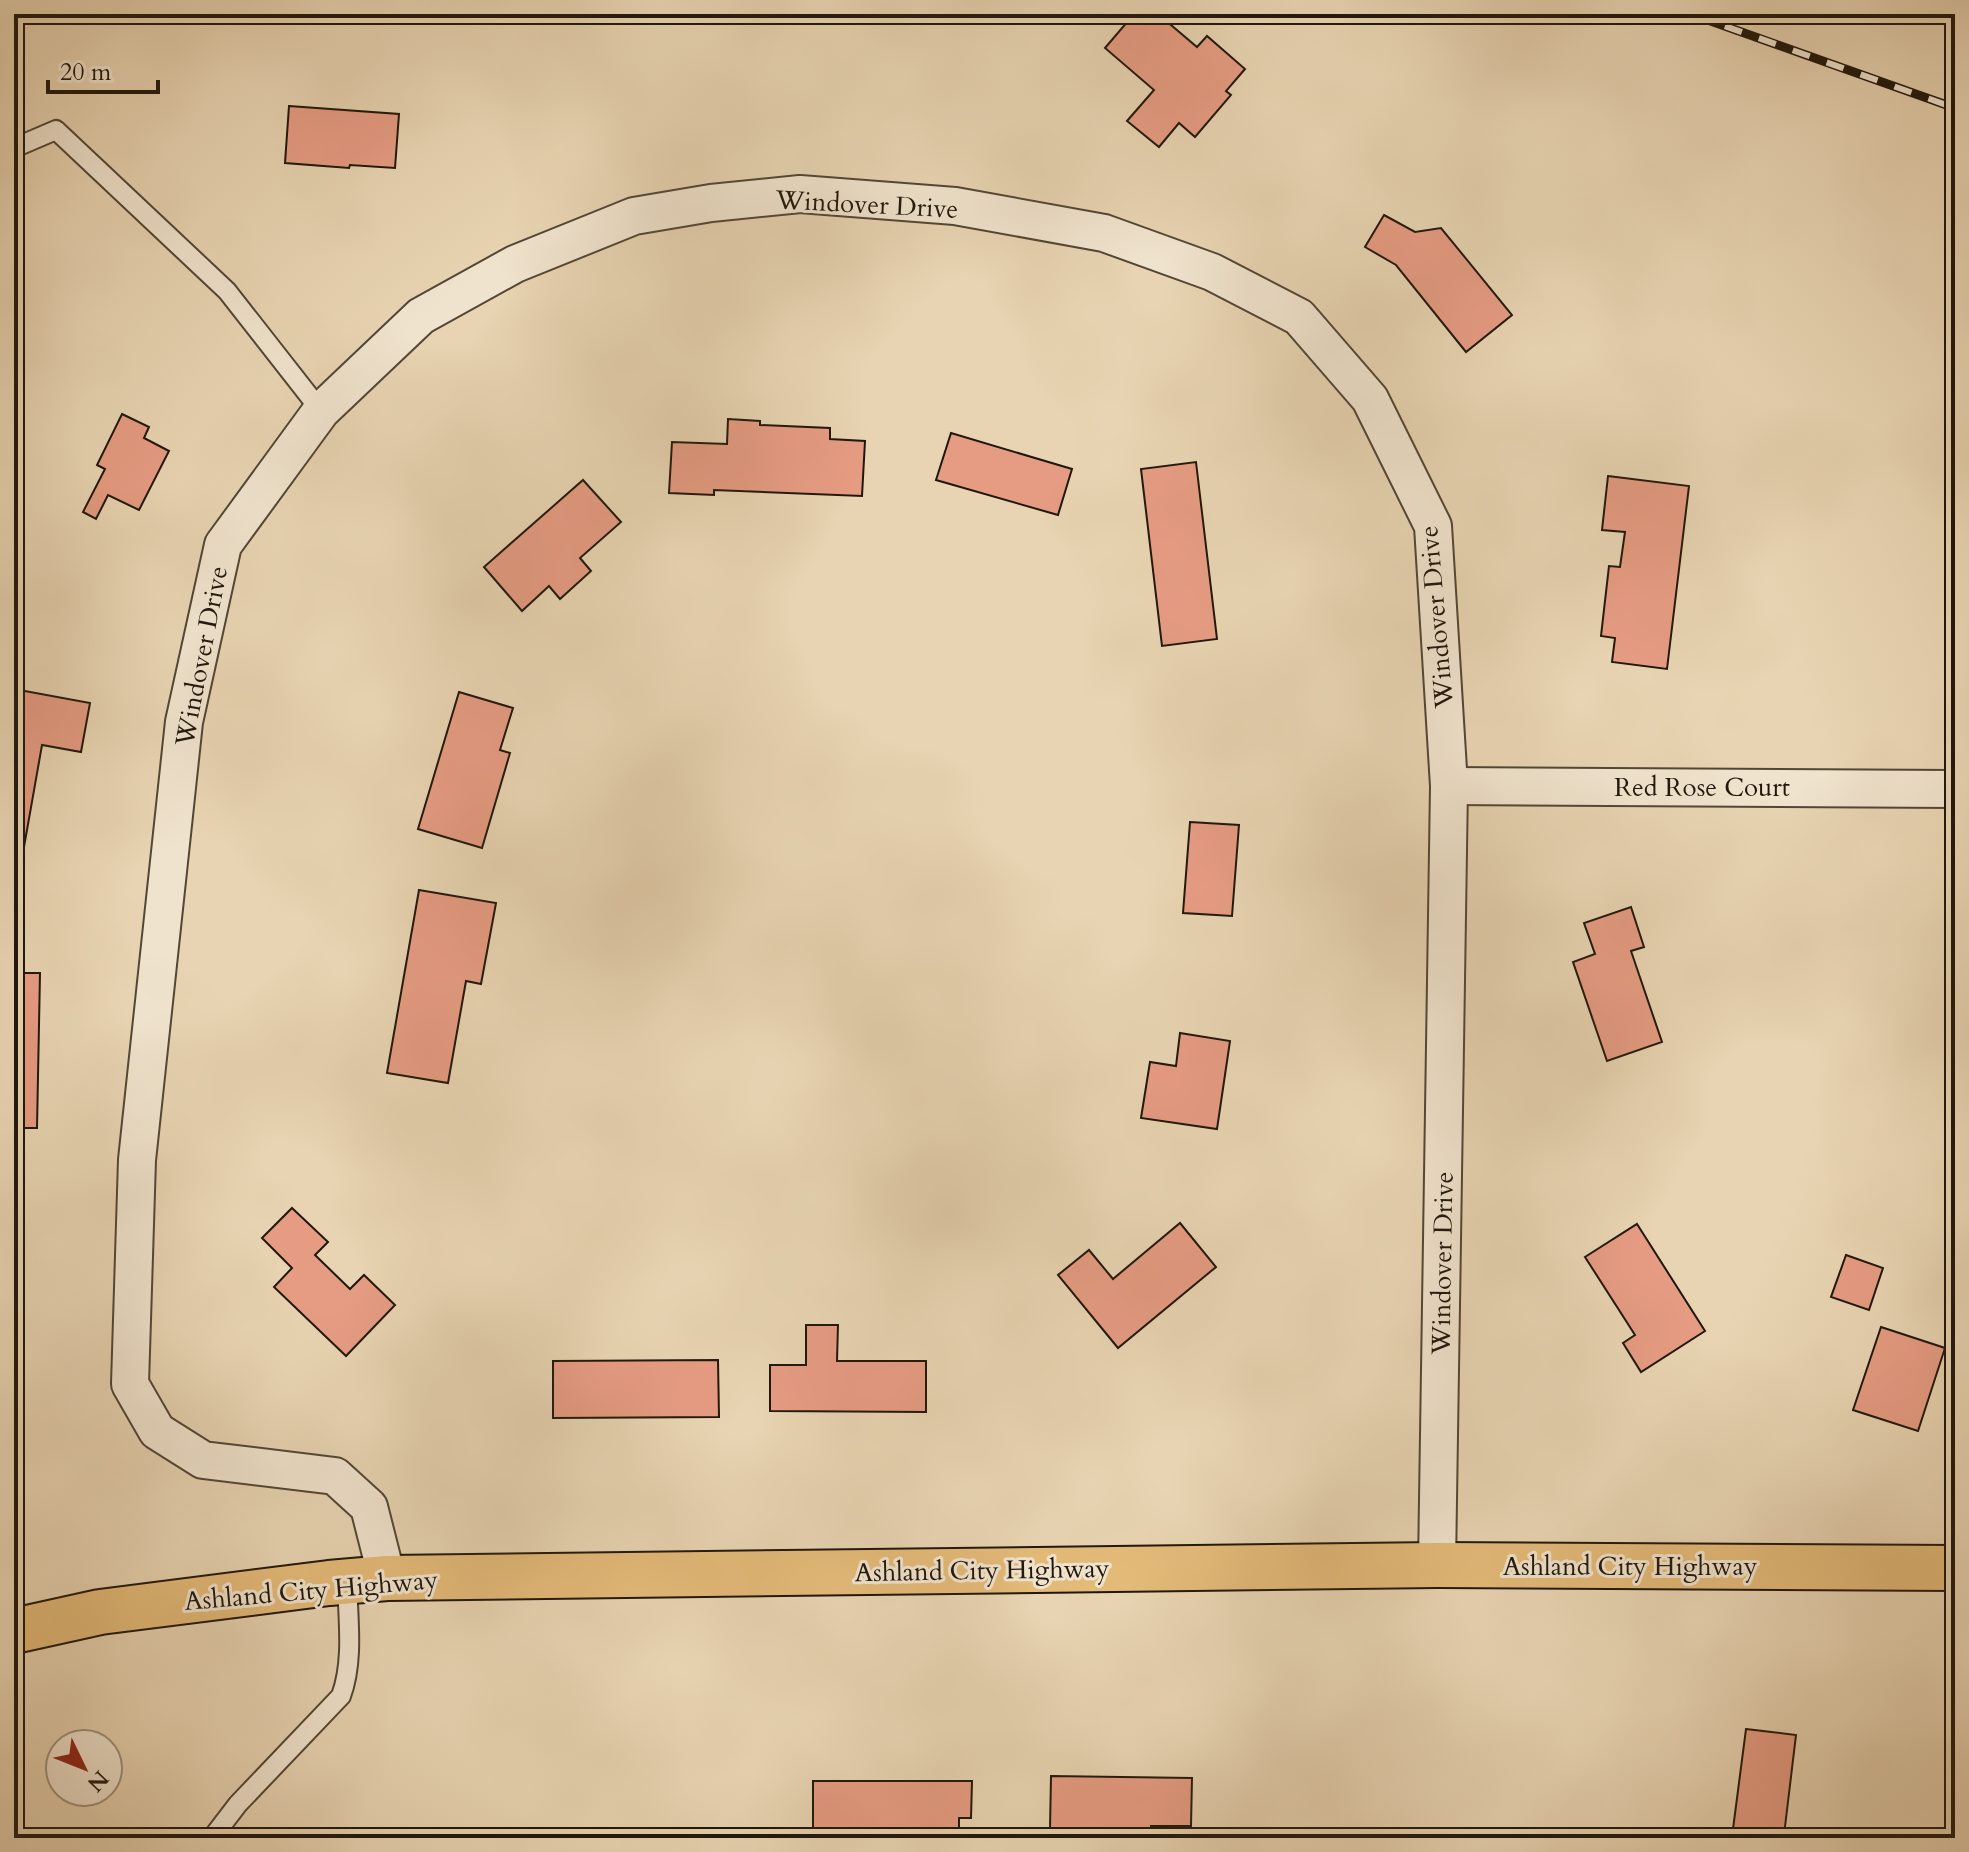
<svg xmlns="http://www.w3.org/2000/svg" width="1969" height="1852" viewBox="0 0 1969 1852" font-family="Cardo,serif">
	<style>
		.building { fill: #e69c83; stroke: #20170c; stroke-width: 2 }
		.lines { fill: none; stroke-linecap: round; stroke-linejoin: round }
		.service-casing { stroke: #524636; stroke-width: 22 }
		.minor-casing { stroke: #524636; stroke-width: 40 }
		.primary-casing { stroke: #20170c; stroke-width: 48 }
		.service { stroke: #f0e3cd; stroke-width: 18 }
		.minor { stroke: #f0e3cd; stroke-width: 36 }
		.primary { stroke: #e4ba79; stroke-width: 44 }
		.rail-casing { stroke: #20170c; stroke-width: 9 }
		.rail { stroke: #f0e3cd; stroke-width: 6; stroke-dasharray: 18; stroke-linecap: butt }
		.labels { text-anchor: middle; stroke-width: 6; stroke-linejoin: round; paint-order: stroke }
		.street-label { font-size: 26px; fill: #20170c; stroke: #f0e3cd }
	</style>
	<rect width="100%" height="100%" fill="#e8d4b2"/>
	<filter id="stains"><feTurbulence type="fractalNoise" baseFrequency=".0025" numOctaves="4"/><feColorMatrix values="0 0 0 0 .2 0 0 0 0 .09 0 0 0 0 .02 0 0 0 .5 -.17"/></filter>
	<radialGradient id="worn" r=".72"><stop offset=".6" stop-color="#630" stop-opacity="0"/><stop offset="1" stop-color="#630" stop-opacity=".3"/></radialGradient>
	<!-- building -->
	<g class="building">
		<path d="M1134,14H1158L1197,47L1207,36L1245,69L1226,91L1231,95L1195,137L1179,123L1159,147L1127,121L1154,90L1105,48Z"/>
		<path d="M289,106L399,114L395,168L350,165L349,168L285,163Z"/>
		<path d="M1384,215L1415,232L1441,228L1512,315L1466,352L1396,265L1365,247Z"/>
		<path d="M122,414L149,427L144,438L169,451L139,510L108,495L96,519L83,512L105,469L97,465Z"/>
		<path d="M728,419L760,421V425L830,428V439L865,441L862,496L714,490V495L669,493L672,442L727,444Z"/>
		<path d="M951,433L1072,469L1058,515L936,480Z"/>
		<path d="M1196,462L1217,639L1162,646L1141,469Z"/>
		<path d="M1608,476L1689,486L1667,669L1612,662L1615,638L1601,636L1609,566L1620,567L1625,532L1602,530Z"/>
		<path d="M583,480L621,522L580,558L591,571L560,599L549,586L522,611L484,567Z"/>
		<path d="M14,689L90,703L81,752L42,745L21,864L14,862Z"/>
		<path d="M459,692L513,708L500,750L510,753L482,848L418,829Z"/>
		<path d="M1190,822L1239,825L1232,916L1183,913Z"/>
		<path d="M419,890L496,903L481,984L466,981L448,1083L387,1073Z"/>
		<path d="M1631,907L1644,947L1631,951L1662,1042L1607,1061L1573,962L1595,954L1584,923Z"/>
		<path d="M14,973H40L37,1128H14Z"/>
		<path d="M1180,1033L1230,1041L1217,1129L1141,1118L1150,1062L1176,1066Z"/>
		<path d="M292,1208L328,1242L315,1255L350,1289L364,1275L395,1305L346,1356L274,1287L292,1268L262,1238Z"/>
		<path d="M1180,1223L1216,1267L1118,1348L1058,1275L1089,1250L1113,1279Z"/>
		<path d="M1637,1224L1705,1331L1641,1372L1623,1343L1635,1335L1585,1257Z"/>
		<path d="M14,1254L23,1256L14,1294Z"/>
		<path d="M1846,1255L1883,1268L1869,1310L1831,1297Z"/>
		<path d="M806,1325H838L837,1361H926V1412L770,1411V1365H806Z"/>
		<path d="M1881,1327L1945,1348L1918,1431L1853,1410Z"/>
		<path d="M718,1360L719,1417L553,1418V1361Z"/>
		<path d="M1746,1729L1796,1735L1784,1835L1733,1829Z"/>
		<rect x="1950" y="1735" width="5" height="54"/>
		<path d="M1051,1776L1192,1778L1191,1826H1151V1838H1116V1829H1050Z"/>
		<path d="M813,1781H972L971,1818H959V1838H813Z"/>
	</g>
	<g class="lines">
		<!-- service casing -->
		<g class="service-casing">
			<g id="service">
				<path d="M14,148L56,130L227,291L321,411"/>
				<path d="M212,1838L238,1804L341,1696C354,1661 348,1618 347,1582"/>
			</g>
		</g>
		<!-- minor casing -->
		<g class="minor-casing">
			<g id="minor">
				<path d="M1449,786L1955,789"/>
				<path d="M387,1578L369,1507L335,1476L203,1460L157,1431L130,1384L137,1160L184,722L223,545L321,411L421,316L515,264L634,216L711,203L800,194L955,206L1104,233L1212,272L1299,317L1370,399L1433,526L1449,786L1437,1565"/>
			</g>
		</g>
		<!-- primary casing -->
		<g class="primary-casing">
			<path id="primary" d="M14,1631L100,1612L329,1583L387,1578L1437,1565L1955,1568"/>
		</g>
		<!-- service -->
		<use href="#service" class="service"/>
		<!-- minor -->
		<use href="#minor" class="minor"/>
		<!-- primary -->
		<use href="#primary" class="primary"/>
		<!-- rail casing -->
		<g class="rail-casing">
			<path id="rail" d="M1691,14L1955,108"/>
		</g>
		<!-- rail -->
		<use href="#rail" class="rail"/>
	</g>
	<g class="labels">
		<!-- street labels -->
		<g class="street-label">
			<text transform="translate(867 204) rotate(3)" y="9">Windover Drive</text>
			<text transform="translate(1436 617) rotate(-95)" y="9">Windover Drive</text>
			<text transform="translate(201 656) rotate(-79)" y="9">Windover Drive</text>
			<text x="1702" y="796">Red Rose Court</text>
			<text transform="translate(1442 1263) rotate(-89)" y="9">Windover Drive</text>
			<text x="1630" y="1575">Ashland City Highway</text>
			<text transform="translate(982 1570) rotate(-1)" y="9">Ashland City Highway</text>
			<text transform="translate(311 1590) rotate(-5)" y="9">Ashland City Highway</text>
		</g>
	</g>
	<!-- margin -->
	<rect width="1969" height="1852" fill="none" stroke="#e8d4b2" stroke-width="48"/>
	<rect x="16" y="16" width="1937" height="1820" fill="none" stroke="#20170c" stroke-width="4"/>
	<rect x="24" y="24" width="1921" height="1804" fill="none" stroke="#20170c" stroke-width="2"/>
	<!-- north arrow -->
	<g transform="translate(84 1768) rotate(133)"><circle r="38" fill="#f0e3cd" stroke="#9d9180" stroke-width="2"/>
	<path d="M0-6L14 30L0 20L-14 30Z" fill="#8f2418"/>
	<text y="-12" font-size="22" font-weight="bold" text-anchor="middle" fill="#20170c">N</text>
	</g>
	<!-- scale -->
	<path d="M48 80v12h110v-12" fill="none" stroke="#20170c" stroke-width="4"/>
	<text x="60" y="80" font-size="24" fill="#20170c" stroke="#f0e3cd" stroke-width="6" paint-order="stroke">20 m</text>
	<rect width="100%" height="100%" filter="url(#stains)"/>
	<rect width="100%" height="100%" fill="url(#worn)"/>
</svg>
